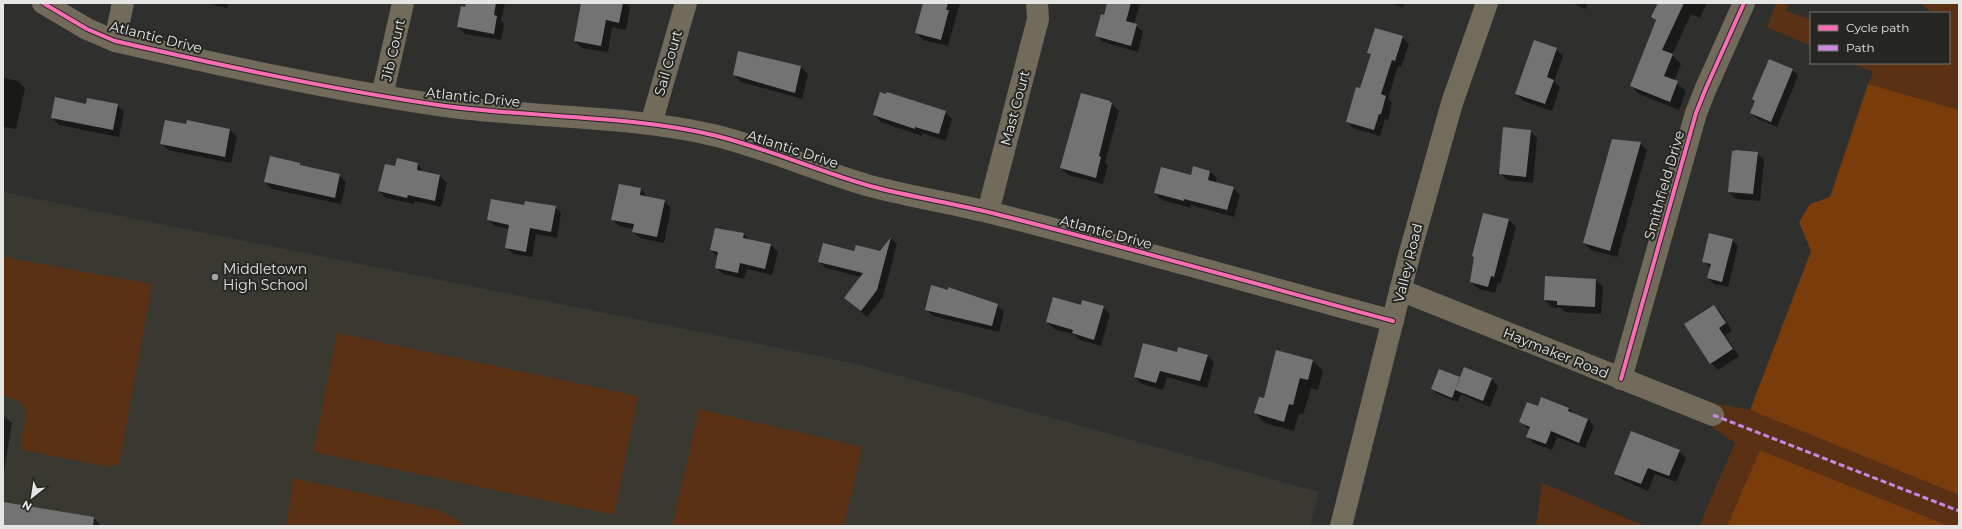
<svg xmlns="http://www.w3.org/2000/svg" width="1962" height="529" viewBox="0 0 1962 529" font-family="Montserrat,sans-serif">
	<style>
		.built { fill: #393931 }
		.green { fill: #5a3115 }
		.forest { fill: #7a3c0a }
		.shadow { fill: #0007 }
		.building { fill: #737373 }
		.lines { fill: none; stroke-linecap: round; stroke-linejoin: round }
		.minor { stroke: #726a5a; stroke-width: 22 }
		.major { stroke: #736b5c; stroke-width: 22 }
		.quiet { stroke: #c787e3; stroke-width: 3; stroke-dasharray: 6 3; stroke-linecap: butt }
		.cycleway-casing { stroke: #262623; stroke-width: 6 }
		.cycleway { stroke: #f96db3; stroke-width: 4 }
		.poi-dot { fill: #a5a5a4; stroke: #262623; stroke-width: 1.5 }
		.labels { text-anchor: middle; stroke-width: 4; stroke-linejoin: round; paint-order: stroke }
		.street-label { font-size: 14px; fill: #e5e5e4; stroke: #262623 }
		.poi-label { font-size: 14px; fill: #e5e5e4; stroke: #262623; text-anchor: start }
	</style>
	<rect width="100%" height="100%" fill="#2f2f2e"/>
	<!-- built -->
	<path class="built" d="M3,192L853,363L1319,492L1310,526H3Z"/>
	<!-- green -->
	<g class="green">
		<path d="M1776,3H1789L1786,11L1811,20V46L1767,27Z"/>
		<path d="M1920,3H1959V110L1868,84L1873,72L1851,63H1949V13H1933Z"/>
		<path d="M3,257L152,284L119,464L109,467L22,450C16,429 44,404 3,396Z"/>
		<path d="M337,333L638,396L614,515L313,452Z"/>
		<path d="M1719,404L1750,410L1959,495V526H1949L1760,450L1727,526H1699L1735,443L1712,427Z"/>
		<path d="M699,409L862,447L844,526H672Z"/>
		<path d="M293,478L438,510L456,519L463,526H286Z"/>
		<path d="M1542,483L1645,526H1536Z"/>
	</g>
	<!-- forest -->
	<g class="forest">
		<path d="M1868,84L1959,110V495L1750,410L1811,251L1799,222L1810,204L1830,197Z"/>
		<path d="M1760,450L1949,526H1727Z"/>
	</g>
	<!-- shadow -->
	<g class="shadow">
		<path d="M205,3H228L227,8Z"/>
		<path d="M467,3H505L501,21L504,24L501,40L465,34L458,27Z"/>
		<path d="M582,3H627L630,7L626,30L612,27L608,52L582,48L575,41Z"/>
		<path d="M924,3H960L948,46L923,40L916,33Z"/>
		<path d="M1108,3H1140L1134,24L1143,32L1138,52L1103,42L1096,35Z"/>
		<path d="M1391,3H1404L1403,7Z"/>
		<path d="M1572,3H1588L1585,9Z"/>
		<path d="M1659,3H1707L1700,18L1691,14L1672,55L1681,64L1674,81L1686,91L1679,110L1639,94L1631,86L1657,22L1652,17Z"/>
		<path d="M1402,37L1409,44L1401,67L1398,66L1388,99L1392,103L1388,120L1385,119L1380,136L1353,128L1347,122L1360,90L1371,55L1368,53Z"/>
		<path d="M1556,49L1563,56L1554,82L1560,87L1552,111L1523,101L1516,94Z"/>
		<path d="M739,52L801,67L808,74L802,99L741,82L734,75Z"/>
		<path d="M1792,69L1798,76L1777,127L1758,119L1752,113Z"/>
		<path d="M3,78L18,81L25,88L16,129L3,127Z"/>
		<path d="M1110,102L1119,111L1105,162L1108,165L1103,184L1068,175L1061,168Z"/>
		<path d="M87,105H117L124,112L119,137L59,125L52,118Z"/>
		<path d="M945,112L952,119L946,141L922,133V136L881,122L874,115Z"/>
		<path d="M187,125L230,130L237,137L231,163L168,150L161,143Z"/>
		<path d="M1530,131L1537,138L1533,183L1507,180L1500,173Z"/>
		<path d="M1640,143L1647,150L1617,257L1591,250L1584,243Z"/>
		<path d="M1757,153L1764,160L1760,201L1736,199L1729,192Z"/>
		<path d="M300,164L304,167L339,175L346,182L341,204L272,189L265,182Z"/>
		<path d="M418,164L424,173L440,176L447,183L441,207L415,201L414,204L386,198L379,191L396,167Z"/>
		<path d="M1210,171L1217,178L1215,183L1233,188L1240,195L1234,217L1191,205V208L1162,200L1155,193L1191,177Z"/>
		<path d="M641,189L647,197L664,201L671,208L664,243L640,238L633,232L634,229L619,226L612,219Z"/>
		<path d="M555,207L561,213L557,238L536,234L532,257L513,254L506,247L510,229L495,226L488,220Z"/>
		<path d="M1509,220L1516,227L1501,283L1498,282L1495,293L1479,289L1471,282L1475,258L1473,256Z"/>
		<path d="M716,229L744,234L750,241L771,245L778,252L772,275L747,269L744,279L723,274L716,267L718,257L711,250Z"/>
		<path d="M891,238L897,244L883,297L867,317L845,298L861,277L826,268L819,262L855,252H881Z"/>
		<path d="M1732,240L1738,246L1728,287L1714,284L1708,278L1711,268L1703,261Z"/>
		<path d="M1546,277L1596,280L1603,287L1601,314L1565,312L1561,308L1552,307L1545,300Z"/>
		<path d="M997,305L1004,312L999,332L933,316L926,309Z"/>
		<path d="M1082,306L1103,307L1110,314L1101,346L1080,340L1075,335L1054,329L1047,322Z"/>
		<path d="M1714,306L1721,313L1732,331L1725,335L1739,356L1718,370L1711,363Z"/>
		<path d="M1277,351L1313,361L1323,371L1318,390L1311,388L1303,415L1299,413L1294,431L1265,423L1255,413L1264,399Z"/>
		<path d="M1177,353L1207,355L1214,362L1207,388L1167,377L1163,390L1142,384L1135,377Z"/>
		<path d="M1459,378L1491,379L1498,386L1490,407L1461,394L1458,402L1437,394L1432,389Z"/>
		<path d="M1569,408L1575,414L1588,419L1594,426L1585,448L1557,437L1552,450L1533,443L1527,436L1530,430L1520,422Z"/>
		<path d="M3,415L12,423L3,478Z"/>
		<path d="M1679,451L1686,458L1676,482L1655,474L1648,491L1623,480L1616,474Z"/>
		<path d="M3,503L94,518L101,526H3Z"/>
	</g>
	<!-- building -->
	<g class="building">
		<path d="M466,3H496L494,15L497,16L494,34L457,27L461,6L465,7Z"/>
		<path d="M581,3H623L619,23L606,20L601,46L574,41Z"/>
		<path d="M923,3H948L946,10H949L941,40L915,33Z"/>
		<path d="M1107,3H1131L1126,21L1137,24L1131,46L1095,36L1101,14L1104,15Z"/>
		<path d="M1658,3H1684L1662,50L1673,54L1664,76L1678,81L1670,102L1630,86L1656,20L1651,17Z"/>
		<path d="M1375,28L1403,36L1395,61L1392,60L1381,94L1386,96L1381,114H1379L1374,130L1346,122L1356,87L1360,88L1371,54L1367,53Z"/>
		<path d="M1534,40L1557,48L1547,77L1554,80L1545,104L1515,94Z"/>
		<path d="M738,51L801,66L795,93L733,75Z"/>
		<path d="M1769,59L1793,69L1771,122L1750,113L1755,101L1752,99Z"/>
		<path d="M880,92L886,94L887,92L946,111L939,134L915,127V129L873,115Z"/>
		<path d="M1081,93L1110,101V102L1112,103L1099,156L1101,157L1096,178L1060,168Z"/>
		<path d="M55,97L86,104L87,98L118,104L113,130L51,118Z"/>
		<path d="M165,120L186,124L187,120L230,129L225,157L160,144Z"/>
		<path d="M1503,127L1531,130L1526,177L1499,174Z"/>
		<path d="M1612,139L1641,142L1610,251L1583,243Z"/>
		<path d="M1735,150L1758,152L1753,194L1728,192L1732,151H1734Z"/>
		<path d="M270,156L300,163V165L340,174L335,198L264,182Z"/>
		<path d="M397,158L418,163L417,170L440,175L435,201L408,195L407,198L378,191L385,164L395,166Z"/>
		<path d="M1193,166L1210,171L1208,180L1234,187L1227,210L1184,199V201L1154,193L1161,167L1191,175Z"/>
		<path d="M619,184L641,188L640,195L665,200L657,237L632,232L634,224L611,220Z"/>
		<path d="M491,199L524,205L525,201L556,206L551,232L530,228L526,252L505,248L509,225L487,220Z"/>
		<path d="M1483,213L1509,219L1494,277L1491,276L1488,287L1470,282L1474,257L1472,256Z"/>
		<path d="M715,228L744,233L743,238L771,244L765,269L740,263L738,273L715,268L718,252L710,250Z"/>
		<path d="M1709,233L1733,239L1722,282L1707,278L1711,264L1702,262Z"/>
		<path d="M891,237L877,290L861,311L844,298L863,273L818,262L823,243L854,251L856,245L880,251Z"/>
		<path d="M1545,276L1596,279L1595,307L1557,305V301L1544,300Z"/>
		<path d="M931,285L948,290V287L998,304L992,326L925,310Z"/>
		<path d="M1053,297L1081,305L1082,300L1104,306L1094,340L1072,333L1073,330L1046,322Z"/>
		<path d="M1714,305L1726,323L1719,328L1733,349L1710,364L1684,324Z"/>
		<path d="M1143,343L1177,352L1178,347L1208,355L1200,381L1160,371L1156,383L1134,377Z"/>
		<path d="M1276,350L1313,360L1308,380L1300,378L1293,405L1289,404L1284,422L1254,413L1259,397L1264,398Z"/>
		<path d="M1464,367L1492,378L1483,401L1455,390Z"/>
		<path d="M1439,369L1460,377L1452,398L1431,389Z"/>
		<path d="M1541,397L1569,408L1568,411L1588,419L1579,443L1551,431L1546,444L1526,437L1530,427L1519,422L1527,402L1538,406Z"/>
		<path d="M1631,431L1680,450L1669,476L1648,468L1641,484L1614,474Z"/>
		<path d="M3,502L94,517L93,526H3Z"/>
	</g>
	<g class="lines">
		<!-- minor -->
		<g class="minor">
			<path d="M43,3L87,29L115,41C224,66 334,90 445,106C534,118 626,115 713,135C767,148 817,171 870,186C911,197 952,203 992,213C1126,247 1260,285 1393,321"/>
			<path d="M115,41L123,3"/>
			<path d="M382,96L403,3"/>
			<path d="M651,124L686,3"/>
			<path d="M988,212L1038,19L1037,3"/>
			<path d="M1400,290L1713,415"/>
			<path d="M1621,379L1696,113L1706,88L1744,3"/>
		</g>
		<!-- major -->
		<path class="major" d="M1341,526L1410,252L1452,103L1487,3"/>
		<!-- quiet -->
		<path class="quiet" d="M1713,415L1959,511"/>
		<!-- cycleway casing -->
		<g class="cycleway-casing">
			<g id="cycleway">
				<path d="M43,3L87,29L115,41C224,66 334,90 445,106C534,118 626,115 713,135C767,148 817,171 870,186C911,197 952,203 992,213C1126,247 1260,285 1393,321"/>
				<path d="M1621,379L1696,113L1706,88L1744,3"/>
			</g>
		</g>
		<!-- cycleway -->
		<use href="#cycleway" class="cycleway"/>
	</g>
	<!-- markers -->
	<circle class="poi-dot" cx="215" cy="277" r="4"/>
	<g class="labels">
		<!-- street labels -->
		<g class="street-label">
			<text transform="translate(156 37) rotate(14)" y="5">Atlantic Drive</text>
			<text transform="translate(393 50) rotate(-77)" y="5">Jib Court</text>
			<text transform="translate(668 63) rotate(-74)" y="5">Sail Court</text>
			<text transform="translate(473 97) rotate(6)" y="5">Atlantic Drive</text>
			<text transform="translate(1015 108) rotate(-75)" y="5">Mast Court</text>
			<text transform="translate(793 149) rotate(18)" y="5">Atlantic Drive</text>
			<text transform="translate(1664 185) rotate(-74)" y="5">Smithfield Drive</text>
			<text transform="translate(1106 232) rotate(15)" y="5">Atlantic Drive</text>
			<text transform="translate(1408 263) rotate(-76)" y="5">Valley Road</text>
			<text transform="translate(1556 353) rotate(22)" y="5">Haymaker Road</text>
		</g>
		<!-- poi labels -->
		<g class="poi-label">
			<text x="223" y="274">Middletown<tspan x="223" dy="16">High School</tspan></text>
		</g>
	</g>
	<!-- border -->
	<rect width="1962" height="529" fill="none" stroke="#e5e5e4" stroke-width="8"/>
	<!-- legend -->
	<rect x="1810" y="12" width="140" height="52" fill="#262623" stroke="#727270"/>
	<rect x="1818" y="25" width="20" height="6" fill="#f96db3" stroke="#727270"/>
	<text x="1846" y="32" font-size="12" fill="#e5e5e4">Cycle path</text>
	<rect x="1818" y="45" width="20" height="6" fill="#c787e3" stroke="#727270"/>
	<text x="1846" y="52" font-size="12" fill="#e5e5e4">Path</text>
	<!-- north arrow -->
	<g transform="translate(32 497) rotate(210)" stroke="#262623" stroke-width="3" paint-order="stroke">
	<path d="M0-3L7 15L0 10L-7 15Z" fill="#e5e5e4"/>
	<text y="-6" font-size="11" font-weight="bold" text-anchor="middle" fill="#e5e5e4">N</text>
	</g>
</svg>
